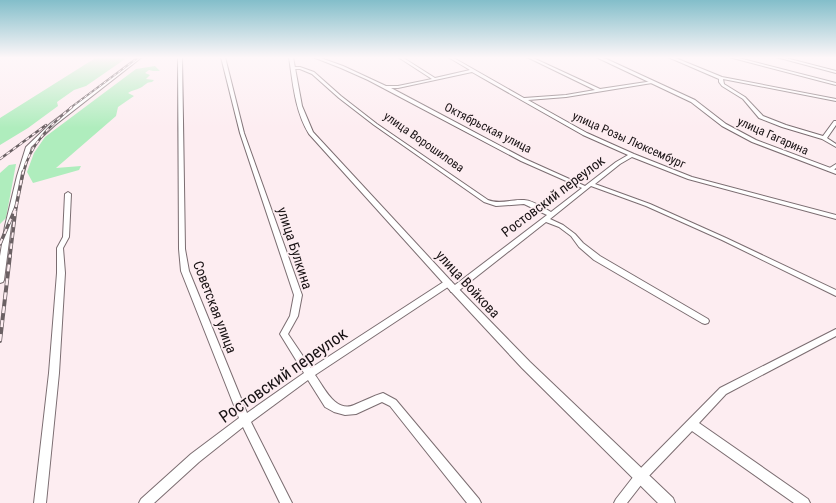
<svg xmlns="http://www.w3.org/2000/svg" width="836" height="503" viewBox="0 0 836 503" font-family="'Roboto Condensed',sans-serif">
	<style>
		.green { fill: #afedbd }
		.lines { fill: none; stroke-linecap: round; stroke-linejoin: round }
		.minor-casing { stroke: #7b6d71; stroke-width: 2 }
		.major-casing { stroke: #7b6d71; stroke-width: 2 }
		.minor { fill: #fff; fill-rule: evenodd }
		.major { fill: #fff; fill-rule: evenodd }
		.rail-far3-casing { stroke: #6b6164; stroke-width: 2 }
		.rail-far2-casing { stroke: #6b6164; stroke-width: 2.5 }
		.rail-far1-casing { stroke: #6b6164; stroke-width: 3.5 }
		.rail-casing { stroke: #6b6164; stroke-width: 4 }
		.rail-far3 { stroke: #fdedf1; stroke-width: 1; stroke-dasharray: 3; stroke-linecap: butt }
		.rail-far2 { stroke: #fdedf1; stroke-width: 1.5; stroke-dasharray: 4; stroke-linecap: butt }
		.rail-far1 { stroke: #fdedf1; stroke-width: 2; stroke-dasharray: 5.5; stroke-linecap: butt }
		.rail { stroke: #fdedf1; stroke-width: 2.5; stroke-dasharray: 7; stroke-linecap: butt }
		.labels { text-anchor: middle; stroke-width: 3.5; stroke-linejoin: round; paint-order: stroke }
		.far-street-label { font-size: 12px; fill: #181214; stroke: #fdedf1 }
		.street-label { font-size: 14px; fill: #181214; stroke: #fdedf1 }
		.near-street-label { font-size: 17px; fill: #181214; stroke: #fdedf1 }
	</style>
	<rect width="100%" height="100%" fill="#fdedf1"/>
	<!-- green -->
	<g class="green">
		<path d="M97,57H128L86,86L74,90L57,102L58,106L28,128L0,145V118Z"/>
		<path d="M155,66L160,71H153L149,70L145,73L150,75L146,79L154,80L152,82C146,82 146,85 140,88C136,90 132,90 128,93L134,96L118,107L116,116L56,168L81,166L79,170L33,183L27,172L34,153L45,137L136,69Z"/>
		<path d="M16,164L6,218L0,224V173L9,165Z"/>
	</g>
	<g class="lines">
		<!-- minor casing -->
		<g class="minor-casing">
			<g id="minor">
				<path d="M138,57H142L55,125L31,147L23,176L11,226L4,280L3,282L0,283V256L5,226L17,176L26,147L51,123Z"/>
				<path d="M178,57H182L185,249L189,271L247,413L304,373L280,334L290,316L294,295L240,133L221,57H225L244,133L302,295L298,316L288,334L311,368L445,281H451L452,283L451,285L315,375C324,387 335,413 354,405C364,401 373,396 383,393L396,400L479,499L481,503H467L390,406L382,402L356,414L345,415L334,412L325,407L308,380L251,422L292,503H280L243,427L199,462L154,503H139L141,499L191,454L239,418L181,271L179,249Z"/>
				<path d="M313,57H318L343,66L386,86H398L432,79L398,57H402L435,78L470,70L448,57H452L524,98L566,95L595,90L527,57H531L600,89L653,81L654,82L652,83L566,97L528,100L587,133L634,154L692,177L836,215V219L688,179L632,157L620,164L595,184L650,204L726,238L836,290V296L722,240L646,206L591,186L550,219L563,225L575,234L583,243L600,256L708,319L709,321L708,323L705,324L702,323L594,260L579,247L571,236L559,227L546,222L457,292H451L450,290L451,288L547,215L524,204L496,206L484,202L374,125L339,98L312,74L300,69H292V67H300L314,72L341,96L377,124L488,200C500,205 511,199 524,200C534,201 542,207 551,212L582,188L521,161L368,80L341,68ZM472,72L583,135L628,155L616,162L585,186L525,159L391,88H398Z"/>
				<path d="M668,57H673L722,77L836,99V101L723,79L724,84L745,97L763,116L786,125L823,136L834,121H836V125L827,138L836,144V147L822,139L782,127L759,118L743,99L722,86L719,82V79Z"/>
				<path d="M729,57H735L836,83V85Z"/>
				<path d="M776,57H782L836,71V73Z"/>
				<path d="M836,164V168L832,171H828V169Z"/>
				<path d="M68,192L71,194L69,237L63,248L65,273L59,373L46,503H34L49,373L57,273V248L63,237L65,194Z"/>
				<path d="M836,329V336L726,394L699,423L808,499L810,503H794L692,431L645,480L627,503H614L616,499L637,472L720,388Z"/>
			</g>
		</g>
		<!-- major casing -->
		<g class="major-casing">
			<g id="major">
				<path d="M289,57H293L302,106L313,132L451,281L530,362L673,498L675,503H658L522,368L445,285L309,134C295,111 293,84 289,57Z"/>
				<path d="M596,57H602L695,100L726,124L756,140L836,170V174L752,142L722,126L691,102Z"/>
			</g>
		</g>
		<!-- minor -->
		<use href="#minor" class="minor"/>
		<!-- major -->
		<use href="#major" class="major"/>
		<!-- rail-far3 casing -->
		<g class="rail-far3-casing">
			<path id="rail-far3" d="M70,108L139,57"/>
		</g>
		<!-- rail-far2 casing -->
		<g class="rail-far2-casing">
			<g id="rail-far2">
				<path d="M0,159L46,125"/>
				<path d="M23,173C30,145 50,125 72,107"/>
			</g>
		</g>
		<!-- rail-far1 casing -->
		<g class="rail-far1-casing">
			<g id="rail-far1">
				<path d="M16,207L23,172"/>
				<path d="M0,244L16,207L10,256"/>
			</g>
		</g>
		<!-- rail casing -->
		<g class="rail-casing">
			<path id="rail" d="M0,341L10,255"/>
		</g>
		<!-- rail-far3 -->
		<use href="#rail-far3" class="rail-far3"/>
		<!-- rail-far2 -->
		<use href="#rail-far2" class="rail-far2"/>
		<!-- rail-far1 -->
		<use href="#rail-far1" class="rail-far1"/>
		<!-- rail -->
		<use href="#rail" class="rail"/>
	</g>
	<!-- sky -->
	<linearGradient id="sky" x2="0" y2="1"><stop stop-color="#83beca"/><stop offset="0.45" stop-color="#fef7f9"/><stop offset="1" stop-color="#fef7f9" stop-opacity="0"/></linearGradient>
	<rect width="836" height="128" fill="url(#sky)"/>
	<g class="labels">
		<!-- far-street labels -->
		<g class="far-street-label">
			<text transform="translate(488 128) rotate(27)" y="4">Октябрьская улица</text>
			<text transform="translate(773 136) rotate(24)" y="4">улица Гагарина</text>
			<text transform="translate(629 140) rotate(24)" y="4">улица Розы Люксембург</text>
			<text transform="translate(424 142) rotate(35)" y="4">улица Ворошилова</text>
		</g>
		<!-- street labels -->
		<g class="street-label">
			<text transform="translate(553 196) rotate(-37)" y="5">Ростовский переулок</text>
			<text transform="translate(295 248) rotate(72)" y="5">улица Булкина</text>
			<text transform="translate(468 284) rotate(47)" y="5">улица Войкова</text>
			<text transform="translate(215 307) rotate(69)" y="5">Советская улица</text>
		</g>
		<!-- near-street labels -->
		<g class="near-street-label">
			<text transform="translate(283 375) rotate(-35)" y="6">Ростовский переулок</text>
		</g>
	</g>
</svg>
